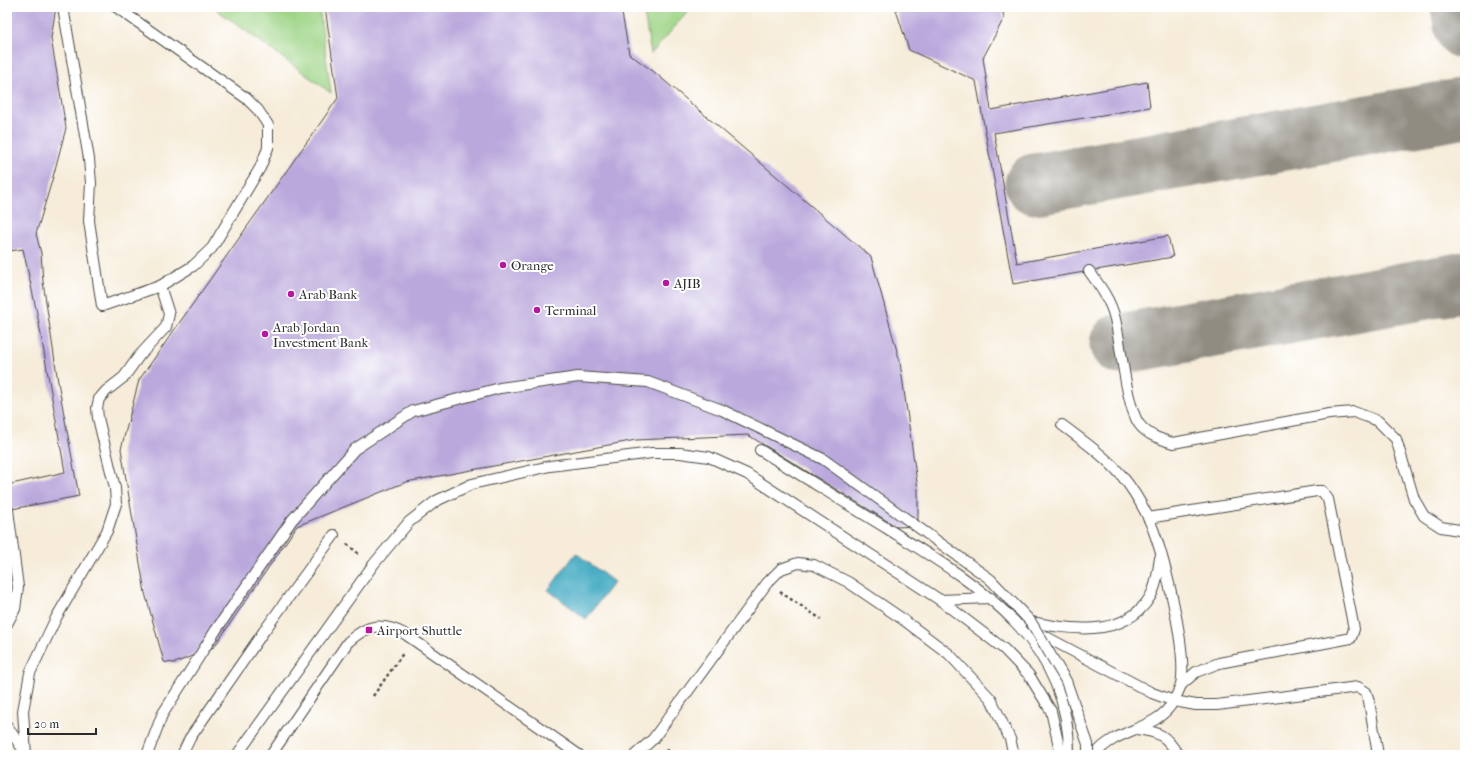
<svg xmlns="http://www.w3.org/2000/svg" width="1472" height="762" viewBox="0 0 1472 762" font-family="'IM FELL French Canon',serif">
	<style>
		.green { fill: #9dd485; stroke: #648058 }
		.water { fill: #41a9c1; stroke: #366a76 }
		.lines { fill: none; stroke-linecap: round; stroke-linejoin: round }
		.taxiway { stroke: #908c82; stroke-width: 61 }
		.building { fill: #baa8dc }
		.lane-casing { stroke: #494845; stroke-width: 12 }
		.path { stroke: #494845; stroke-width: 2.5; stroke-dasharray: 3 3; stroke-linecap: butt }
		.lane { stroke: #fff; stroke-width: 10 }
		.lane-bridge-casing { stroke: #494845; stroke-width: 12; stroke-linecap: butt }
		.lane-bridge { stroke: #fff; stroke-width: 10 }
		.poi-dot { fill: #b5179e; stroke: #fff; stroke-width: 1.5 }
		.labels { text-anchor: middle; stroke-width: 4; stroke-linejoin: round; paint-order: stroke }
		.poi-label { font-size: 13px; fill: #2b2b2b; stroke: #fff; text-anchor: start }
	</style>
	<rect width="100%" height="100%" fill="#fff"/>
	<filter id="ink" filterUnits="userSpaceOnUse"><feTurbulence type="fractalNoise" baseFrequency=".025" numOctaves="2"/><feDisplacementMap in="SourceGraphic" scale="8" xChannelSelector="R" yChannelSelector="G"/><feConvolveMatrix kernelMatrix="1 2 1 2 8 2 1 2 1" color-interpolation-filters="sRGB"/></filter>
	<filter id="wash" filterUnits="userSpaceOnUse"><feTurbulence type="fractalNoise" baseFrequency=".012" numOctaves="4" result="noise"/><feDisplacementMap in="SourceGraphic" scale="16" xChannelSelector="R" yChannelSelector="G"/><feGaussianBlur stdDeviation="0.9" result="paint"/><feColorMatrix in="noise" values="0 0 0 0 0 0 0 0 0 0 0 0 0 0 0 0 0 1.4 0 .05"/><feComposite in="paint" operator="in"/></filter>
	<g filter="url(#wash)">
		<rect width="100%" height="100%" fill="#f6ecd9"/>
		<!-- green -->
		<g class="green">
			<path d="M213,7H319L331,93Z"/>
			<path d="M643,7H692L651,54Z"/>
		</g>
		<!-- water -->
		<path class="water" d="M576,553L614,582L586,619L548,590Z"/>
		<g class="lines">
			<!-- taxiway -->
			<g class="taxiway">
				<path d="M1461,7L1465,29"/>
				<path d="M1035,184L1465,108"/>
				<path d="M1120,344L1465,282"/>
			</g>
		</g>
		<g id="blocks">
			<!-- building -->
			<g class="building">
				<path d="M7,7H56L51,38L66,128L53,177L36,234L41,253L43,282L58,382L79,496L7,510V485L65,472L38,318L23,249L10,251L7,235Z"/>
				<path d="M325,7H621L629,54L653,71L871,257L900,362L918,490V526L897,527L748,435L636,440L406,482L297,526L214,647L175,663L164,662L145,593L121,449L139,380L338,98Z"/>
				<path d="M895,7H1002L1004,18L983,58L991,110L1147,82L1150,107L994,133L1017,263L1168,236L1173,257L1013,284L976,81L909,50Z"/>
			</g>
		</g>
	</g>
	<g filter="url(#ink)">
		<use href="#blocks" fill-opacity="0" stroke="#494845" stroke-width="1"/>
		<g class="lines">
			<!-- lane casing -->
			<g class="lane-casing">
				<g id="lane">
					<path d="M63,7L89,159L91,183L89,221L102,306L160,286L193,266L212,248L260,168L268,148V125L258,110L246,98L116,7"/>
					<path d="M1089,271C1100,286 1111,301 1115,319C1121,344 1126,405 1139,424C1147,435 1160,439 1173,443L1329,414L1354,412L1378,421L1396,439L1414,499L1424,516L1441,527L1465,531"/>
					<path d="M1062,425C1082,440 1105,456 1122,476C1132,488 1141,503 1148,517C1163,550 1188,650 1181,685C1179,690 1176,697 1173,702C1156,731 1115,728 1095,755"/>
					<path d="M760,450C803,476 845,503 888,529C976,584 1070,638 1069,755"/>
					<path d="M1148,518L1317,491H1322L1328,499L1354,629L1351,638L1219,663L1196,672L1181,685"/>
					<path d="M940,600L991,598"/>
					<path d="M1026,621C1067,629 1124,640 1150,597C1157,586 1158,570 1160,558"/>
					<path d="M7,624L15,609L18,587L8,510"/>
					<path d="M1033,630L1152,693L1174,701L1196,705H1217L1358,687L1366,692L1369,701L1378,755"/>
					<path d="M7,726L26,754"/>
					<path d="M1137,729C1159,732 1166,735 1178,755"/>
					<path d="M26,755L23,711L30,673L56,618L107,531L116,504L115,488L98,418L97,408L99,399L106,391L124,377L139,356L166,327L169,314L160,286"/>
					<path d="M147,755L162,715L216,630L292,520L355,449L413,411L500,388L578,377L648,382L722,410"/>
					<path d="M182,755L190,738L264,631L334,535"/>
					<path d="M237,755L373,565L409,522L436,501L472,484L550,466L652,453H680L709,457L747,474L940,600L1004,649L1029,675L1051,711L1061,755"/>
					<path d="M271,755L348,642C368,624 381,622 405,634L579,755"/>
					<path d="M635,755L653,739L767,583L781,569L798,563L814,565L848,582L901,618L949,654L991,699L1010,739L1014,755"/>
				</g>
			</g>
			<!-- path -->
			<g class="path">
				<path d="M347,544L360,555"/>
				<path d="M780,592L821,619"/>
				<path d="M373,696L404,652"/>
				<path d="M666,749L675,755"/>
			</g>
			<!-- lane -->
			<use href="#lane" class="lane"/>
			<!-- lane-bridge casing -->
			<g class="lane-bridge-casing">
				<path id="lane-bridge" d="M722,410L823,459L990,579L1031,622L1066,681L1088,744V755"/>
			</g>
			<!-- lane-bridge -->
			<use href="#lane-bridge" class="lane-bridge"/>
		</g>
	</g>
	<!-- markers -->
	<g class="poi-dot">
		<circle cx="503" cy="265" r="4"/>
		<circle cx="666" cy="283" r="4"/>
		<circle cx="291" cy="294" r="4"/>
		<circle cx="537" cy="310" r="4"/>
		<circle cx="265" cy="334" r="4"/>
		<rect x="365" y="626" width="8" height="8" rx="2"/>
	</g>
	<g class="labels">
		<!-- poi labels -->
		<g class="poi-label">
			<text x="511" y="270">Orange</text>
			<text x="674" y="288">AJIB</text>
			<text x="299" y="299">Arab Bank</text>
			<text x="545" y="315">Terminal</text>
			<text x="273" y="332">Arab Jordan<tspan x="273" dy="15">Investment Bank</tspan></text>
			<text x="377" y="635">Airport Shuttle</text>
		</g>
	</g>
	<!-- margin -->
	<rect width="1472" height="762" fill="none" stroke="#fff" stroke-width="24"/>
	<!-- scale -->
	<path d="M28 728v6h68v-6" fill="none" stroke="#2b2b2b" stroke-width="2"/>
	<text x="34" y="728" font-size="12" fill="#2b2b2b" stroke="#ffffff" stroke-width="3" paint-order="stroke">20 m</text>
</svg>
